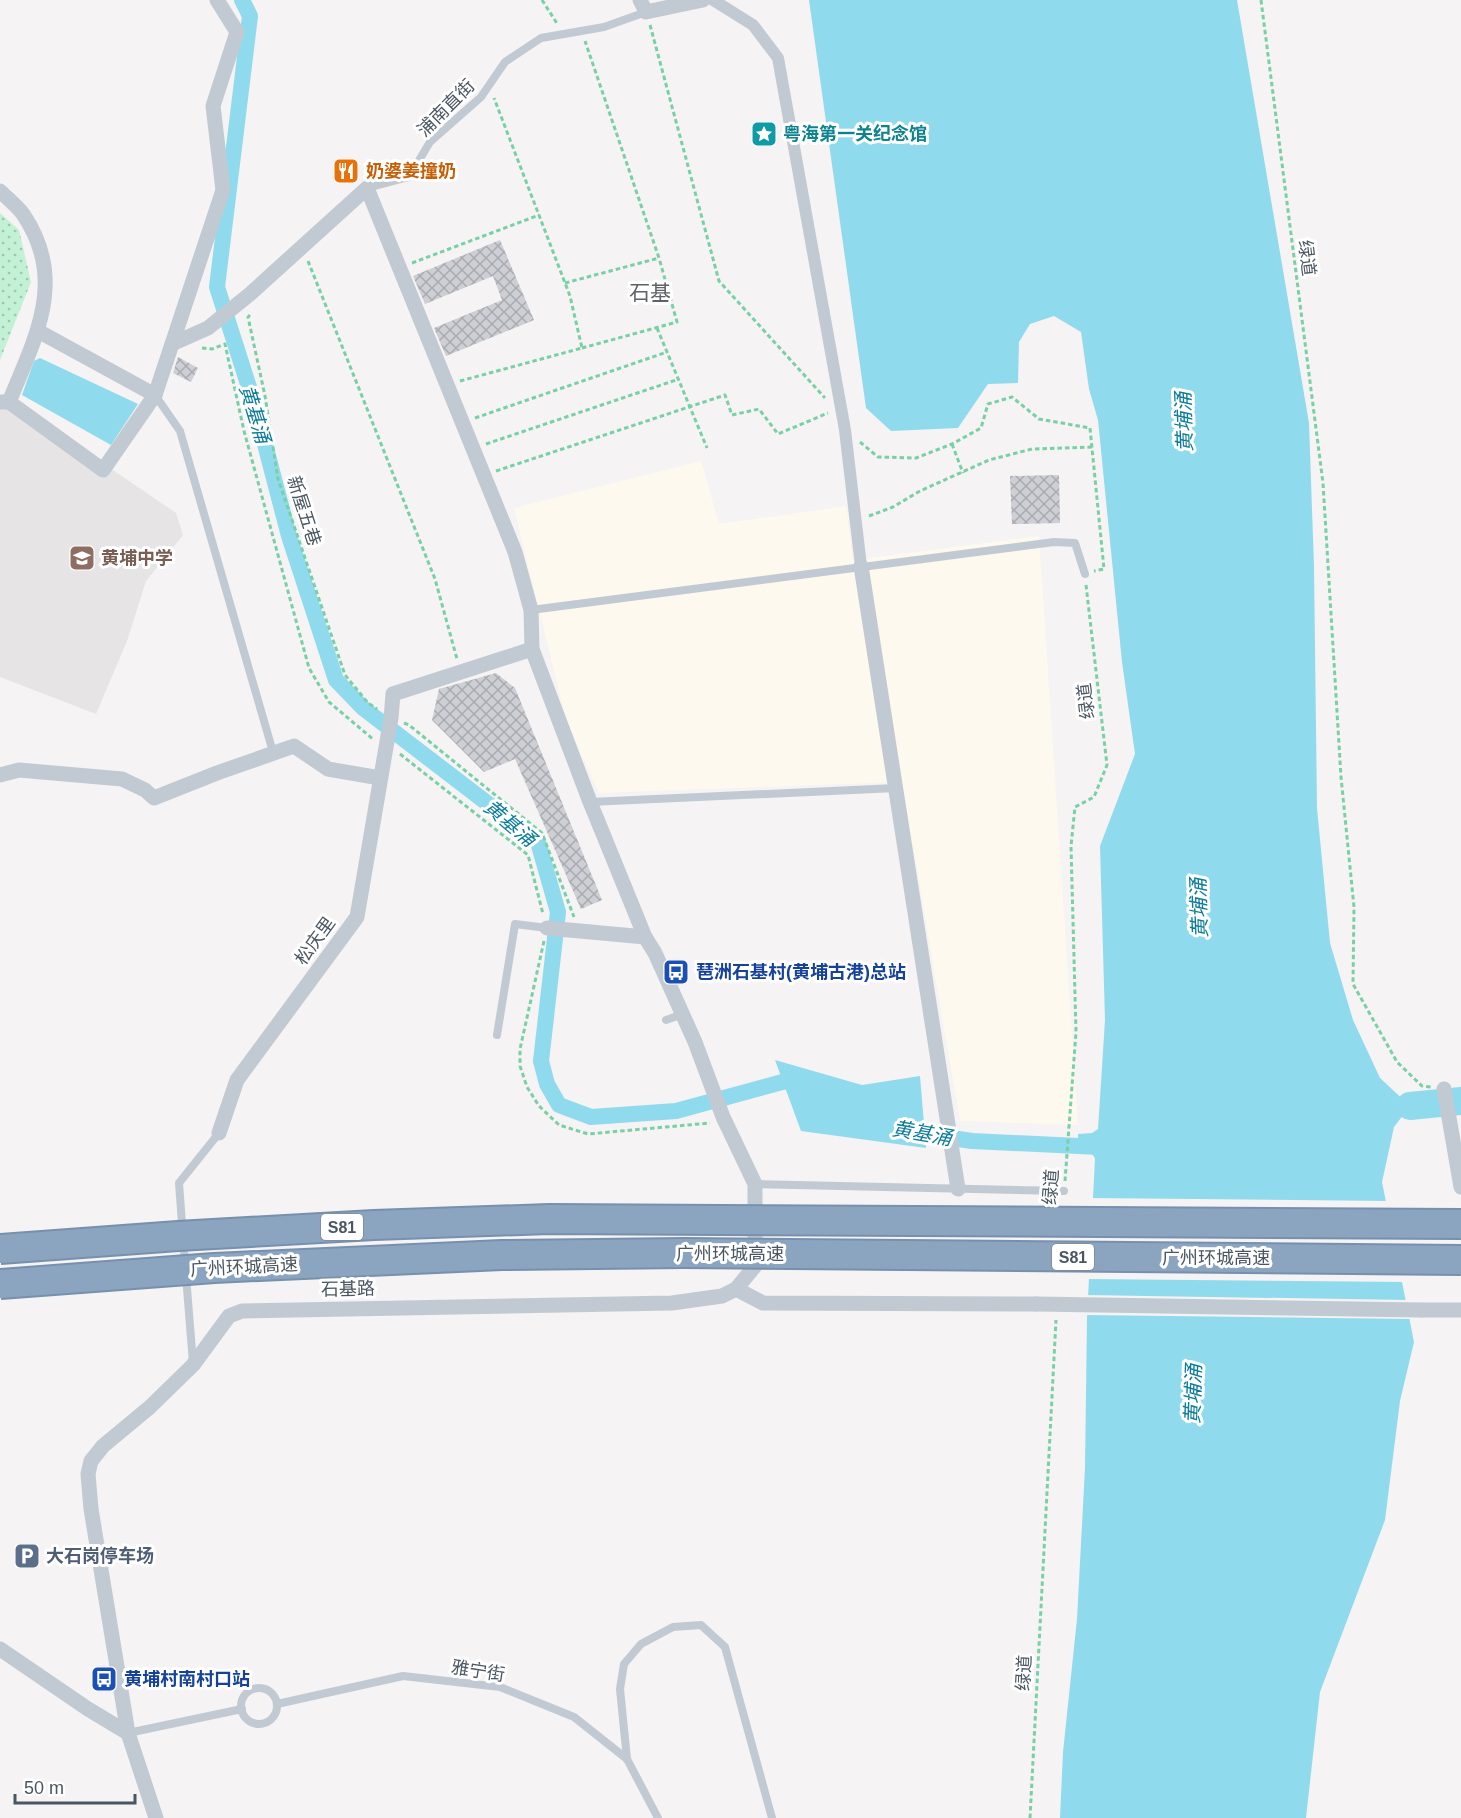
<svg xmlns="http://www.w3.org/2000/svg" width="1461" height="1818" viewBox="0 0 1461 1818" font-family="Helvetica,'Noto Sans SC',sans-serif">
	<style>
		.commercial { fill: #fdf9ef }
		.education { fill: #e6e4e5 }
		.grass { fill: url(#grass-dots) }
		.water { fill: #90daee }
		.pier { fill: #f5f3f3 }
		.lines { fill: none; stroke-linecap: round; stroke-linejoin: round }
		.canal { stroke: #90daee; stroke-width: 16 }
		.river { stroke: #90daee; stroke-width: 28 }
		.building { fill: url(#building-cross-hatch) }
		.path { stroke: #7ad0a6; stroke-width: 3; stroke-dasharray: 4.5 3; stroke-linecap: butt }
		.service { stroke: #c1cad2; stroke-width: 8 }
		.pedestrian { stroke: #c1cad2; stroke-width: 12 }
		.minor { stroke: #c1cad2; stroke-width: 15 }
		.motorway-bridge-casing { stroke: #7690ad; stroke-width: 32; stroke-linecap: butt }
		.minor-bridge { stroke: #c1cad2; stroke-width: 15 }
		.motorway-bridge { stroke: #8ba5c1; stroke-width: 28 }
		.labels { text-anchor: middle; stroke-width: 6; stroke-linejoin: round; paint-order: stroke }
		.shield { fill: #fff; stroke: #808990; stroke-width: 1.5 }
		.shield-label { font-size: 16px; font-weight: bold; fill: #4a5661 }
		.street-label { font-size: 18px; fill: #4a5661; stroke: #fff }
		.culture-label { font-size: 18px; font-weight: bold; fill: #0d838f; stroke: #fff; text-anchor: start }
		.food-label { font-size: 18px; font-weight: bold; fill: #c56008; stroke: #fff; text-anchor: start }
		.education-label { font-size: 18px; font-weight: bold; fill: #785e54; stroke: #fff; text-anchor: start }
		.transit-label { font-size: 18px; font-weight: bold; fill: #164399; stroke: #fff; text-anchor: start }
		.service-label { font-size: 18px; font-weight: bold; fill: #4e5e75; stroke: #fff; text-anchor: start }
		.water-label { font-size: 20px; font-style: italic; fill: #0c7c9b; stroke: #fff }
		.quarter-label { font-size: 21px; fill: #5f6368; stroke: #fff }
	</style>
	<defs>
		<pattern id="grass-dots" width="8" height="8" patternUnits="userSpaceOnUse" patternTransform="scale(1.5)"><rect width="8" height="8" fill="#c3f1d5"/><path d="M2 2h.1M6 6h.1" fill="none" stroke="#a0c6b0" stroke-width="1.8" stroke-linecap="round"/></pattern>
		<pattern id="building-cross-hatch" width="8" height="8" patternUnits="userSpaceOnUse" patternTransform="scale(1.5)"><rect width="8" height="8" fill="#cdcfd5"/><path d="M0 0l8 8M0 8l8-8" fill="none" stroke="#a8abb0"/></pattern>
	</defs>
	<rect width="100%" height="100%" fill="#f5f3f3"/>
	<!-- commercial -->
	<path class="commercial" d="M701,461L719,524L846,506L853,560L1039,536L1078,1125L960,1121L902,782L599,793L566,720L514,508Z"/>
	<!-- education -->
	<path class="education" d="M0,408H22L176,513L183,535L146,581L127,641L96,714L0,677Z"/>
	<!-- grass -->
	<path class="grass" d="M0,213L19,230L31,282L0,360Z"/>
	<!-- water -->
	<g class="water">
		<path d="M809,0H1237L1309,423L1314,566L1317,808L1330,943L1353,1020L1380,1078L1410,1106L1394,1127L1382,1182L1414,1342L1400,1401L1385,1520L1320,1692L1306,1818H1060L1063,1752L1077,1619L1085,1468L1087,1318L1095,1158L1091,1153L1078,1149V1134L1092,1133L1098,1129L1105,1020L1100,846L1135,754L1122,662L1098,420L1089,389L1081,332L1054,316L1030,324L1019,342L1018,383L988,384L958,428L891,431L866,408Z"/>
		<path d="M40,358L138,404L111,445L22,395L34,361Z"/>
		<path d="M775,1060L862,1085L920,1076L926,1148L801,1131Z"/>
	</g>
	<!-- pier -->
	<g class="pier">
		<path d="M1089,1198L1388,1201L1405,1282L1085,1279Z"/>
		<path d="M1085,1295L1408,1300L1412,1319L1084,1315Z"/>
	</g>
	<g class="lines">
		<!-- canal -->
		<g class="canal">
			<path d="M242,0L250,16L217,287L255,406L289,536L336,680L363,708L538,842L558,912L541,1061L547,1084L559,1105L591,1117L676,1111L786,1081L802,1089"/>
			<path d="M903,1131L972,1141L1099,1147"/>
		</g>
		<!-- river -->
		<path class="river" d="M1410,1106L1461,1101"/>
	</g>
	<!-- building -->
	<g class="building">
		<path d="M500,240L534,320L446,356L434,328L502,300L493,276L425,304L413,276Z"/>
		<path d="M178,357L198,368L191,382L173,373Z"/>
		<path d="M1059,475L1060,523L1012,524L1010,476Z"/>
		<path d="M496,673L515,688L602,900L581,909L515,759L484,772L432,720L439,689Z"/>
	</g>
	<g class="lines">
		<!-- path -->
		<g class="path">
			<path d="M542,0L558,25"/>
			<path d="M1261,0L1323,483L1341,777L1354,907L1353,984L1397,1062L1422,1086L1431,1087"/>
			<path d="M650,25L719,281L825,398"/>
			<path d="M308,261L435,579L457,659"/>
			<path d="M412,263L539,215"/>
			<path d="M565,283L659,258L585,41"/>
			<path d="M250,315L248,317L265,396L278,479L345,675L368,703L377,709"/>
			<path d="M657,328L707,448"/>
			<path d="M202,348L212,349L225,344L244,431L309,668L329,702L374,740"/>
			<path d="M582,348L677,322L659,258"/>
			<path d="M460,381L582,348L570,296L494,98"/>
			<path d="M475,418L667,352"/>
			<path d="M860,442L878,457L916,458L952,444L981,428L988,404L1012,397L1039,419L1090,428L1104,569L1094,571"/>
			<path d="M486,444L679,379"/>
			<path d="M952,444L963,473"/>
			<path d="M496,471L725,395L732,415L759,409L778,434L828,413"/>
			<path d="M869,516L893,507L920,491L989,460L1032,449L1092,447"/>
			<path d="M404,723L409,725L542,833L574,917"/>
			<path d="M400,754L528,855L543,914"/>
			<path d="M544,941L520,1049V1066L527,1087L539,1106L559,1125L588,1134L710,1123"/>
			<path d="M1065,1181L1076,1032L1071,846L1075,807L1094,797L1107,765L1086,585"/>
			<path d="M1030,1818L1056,1320"/>
		</g>
		<!-- service -->
		<g class="service">
			<path d="M367,188L409,177L430,142L481,97L505,62L541,38L604,27L646,12"/>
			<path d="M155,395L180,431L273,752"/>
			<path d="M531,610L1054,542L1075,543L1085,574"/>
			<path d="M590,802L896,788"/>
			<path d="M666,1020L683,1014"/>
			<path d="M497,1035L515,924L547,928"/>
			<path d="M755,1184L1064,1191"/>
			<path d="M185,1264L179,1183L219,1133"/>
			<path d="M186,1276L193,1363"/>
			<circle cx="259" cy="1706" r="18"/>
			<path d="M277,1704L403,1676L500,1687L574,1717L627,1759L658,1818"/>
			<path d="M128,1733L242,1709"/>
			<path d="M627,1759L620,1689L624,1664L641,1644L673,1627L701,1625L725,1647L772,1818"/>
		</g>
		<!-- pedestrian -->
		<path class="pedestrian" d="M713,0L753,25L778,58L845,430L861,566"/>
		<!-- minor -->
		<g class="minor">
			<path d="M640,0L646,12L703,0"/>
			<path d="M0,191C7,198 17,206 23,214C68,280 35,338 9,402H0"/>
			<path d="M38,331L155,395"/>
			<path d="M172,344L223,190L213,106L237,32L217,0"/>
			<path d="M9,402L103,470L155,395L172,344L208,328L250,294L367,188L515,552L531,610L532,649L590,802L645,937L655,953L695,1042L723,1117L755,1184V1266L736,1289L722,1296L672,1303L242,1311L229,1316L193,1365L150,1407L103,1446L91,1461L88,1474L91,1509L128,1733L156,1818"/>
			<path d="M861,566L958,1189"/>
			<path d="M0,775L19,770L122,779L145,790L154,798L217,773L294,746L328,769L380,778"/>
			<path d="M547,928L645,937"/>
			<path d="M1444,1089L1461,1187"/>
			<path d="M219,1133L237,1080L357,917L391,718L393,694L532,649"/>
			<path d="M736,1289L763,1303L1036,1304"/>
			<path d="M1421,1310H1461"/>
			<path d="M0,1649L88,1709L128,1733"/>
		</g>
		<!-- motorway-bridge casing -->
		<g class="motorway-bridge-casing">
			<g id="motorway-bridge">
				<path d="M0,1249L178,1236L374,1225L549,1219L1461,1224"/>
				<path d="M0,1284L214,1268L502,1255L684,1253L1461,1260"/>
			</g>
		</g>
		<!-- minor-bridge -->
		<path class="minor-bridge" d="M1036,1304L1421,1310"/>
		<!-- motorway-bridge -->
		<use href="#motorway-bridge" class="motorway-bridge"/>
	</g>
	<!-- icons -->
	<defs>
		<g id="sight-square" transform="scale(1.35)"><rect x="-9" y="-9" width="18" height="18" rx="4" fill="#0f9aa8" stroke="#fff"/><path d="M0-6L1.8-2.2L6-1.7L2.9 1.2L3.7 5.4L0 3.3L-3.7 5.4L-2.9 1.2L-6-1.7L-1.8-2.2Z" fill="#fff"/></g>
		<g id="restaurant-square" transform="scale(1.35)"><rect x="-9" y="-9" width="18" height="18" rx="4" fill="#e8710a" stroke="#fff"/><path d="M-5-6h1v4h1v-4h1v4h1v-4h1v5L-1.5 .5V6h-2V.5L-5-1ZM5-6V6H3V1.5H1.5Q1.5-4 5-6Z" fill="#fff"/></g>
		<g id="school-square" transform="scale(1.35)"><rect x="-9" y="-9" width="18" height="18" rx="4" fill="#8d6e63" stroke="#fff"/><path d="M0-5L7-2L0 1L-7-2ZM-4 1L0 2.5L4 1V4Q0 6-4 4Z" fill="#fff"/></g>
		<g id="bus-square" transform="scale(1.35)"><rect x="-9" y="-9" width="18" height="18" rx="4" fill="#1a4fb4" stroke="#fff"/><path d="M-5-6H5V4H4V6H2V4H-2V6H-4V4H-5ZM-3.5-4V0h7V-4ZM-3.5 1.2v1.5H-2V1.2ZM2 1.2v1.5H3.5V1.2Z" fill="#fff"/></g>
		<g id="parking-square" transform="scale(1.35)"><rect x="-9" y="-9" width="18" height="18" rx="4" fill="#5c6f8a" stroke="#fff"/><path d="M-3.5-5.5H1a3.5 3.5 0 0 1 0 7H-1V5.5H-3.5ZM-1-3.4V-.6H.8a1.4 1.4 0 0 0 0-2.8Z" fill="#fff"/></g>
	</defs>
	<g fill-rule="evenodd">
		<use href="#sight-square" x="764" y="134"/>
		<use href="#restaurant-square" x="346" y="171"/>
		<use href="#school-square" x="82" y="558"/>
		<use href="#bus-square" x="676" y="972"/>
		<use href="#parking-square" x="27" y="1556"/>
		<use href="#bus-square" x="104" y="1679"/>
	</g>
	<g class="labels">
		<!-- shield labels -->
		<g class="shield">
			<rect x="321" y="1214" width="42" height="26" rx="4.5"/>
			<rect x="1052" y="1244" width="42" height="26" rx="4.5"/>
		</g>
		<g class="shield-label">
			<text x="342" y="1233">S81</text>
			<text x="1073" y="1263">S81</text>
		</g>
		<!-- street labels -->
		<g class="street-label">
			<text transform="translate(446 108) rotate(-45)" y="6">浦南直街</text>
			<text transform="translate(1307 258) rotate(83)" y="6">绿道</text>
			<text transform="translate(304 511) rotate(72)" y="6">新屋五巷</text>
			<text transform="translate(1086 701) rotate(-97)" y="6">绿道</text>
			<text transform="translate(315 941) rotate(-54)" y="6">松庆里</text>
			<text transform="translate(1051 1187) rotate(-86)" y="6">绿道</text>
			<text x="730" y="1260">广州环城高速</text>
			<text x="1216" y="1264">广州环城高速</text>
			<text transform="translate(244 1267) rotate(-3)" y="6">广州环城高速</text>
			<text transform="translate(348 1289) rotate(-1)" y="6">石基路</text>
			<text transform="translate(478 1671) rotate(9)" y="6">雅宁街</text>
			<text transform="translate(1024 1673) rotate(-87)" y="6">绿道</text>
		</g>
		<!-- culture labels -->
		<g class="culture-label">
			<text x="783" y="140">粤海第一关纪念馆</text>
		</g>
		<!-- food labels -->
		<g class="food-label">
			<text x="366" y="177">奶婆姜撞奶</text>
		</g>
		<!-- education labels -->
		<g class="education-label">
			<text x="101" y="564">黄埔中学</text>
		</g>
		<!-- transit labels -->
		<g class="transit-label">
			<text x="696" y="978">琶洲石基村(黄埔古港)总站</text>
			<text x="124" y="1685">黄埔村南村口站</text>
		</g>
		<!-- service labels -->
		<g class="service-label">
			<text x="46" y="1562">大石岗停车场</text>
		</g>
		<!-- water labels -->
		<g class="water-label">
			<text transform="translate(255 414) rotate(73)" y="7">黄基涌</text>
			<text transform="translate(1184 422) rotate(-92)" y="7">黄埔涌</text>
			<text transform="translate(510 823) rotate(40)" y="7">黄基涌</text>
			<text transform="translate(1199 908) rotate(-92)" y="7">黄埔涌</text>
			<text transform="translate(922 1133) rotate(10)" y="7">黄基涌</text>
			<text transform="translate(1193 1394) rotate(-88)" y="7">黄埔涌</text>
		</g>
		<!-- quarter labels -->
		<g class="quarter-label">
			<text x="650" y="300">石基</text>
		</g>
	</g>
	<!-- scale -->
	<path d="M15 1794v9h120v-9" fill="none" stroke="#4a5661" stroke-width="3"/>
	<text x="24" y="1794" font-size="18" fill="#4a5661" stroke="#ffffff" stroke-width="4.5" paint-order="stroke">50 m</text>
</svg>
